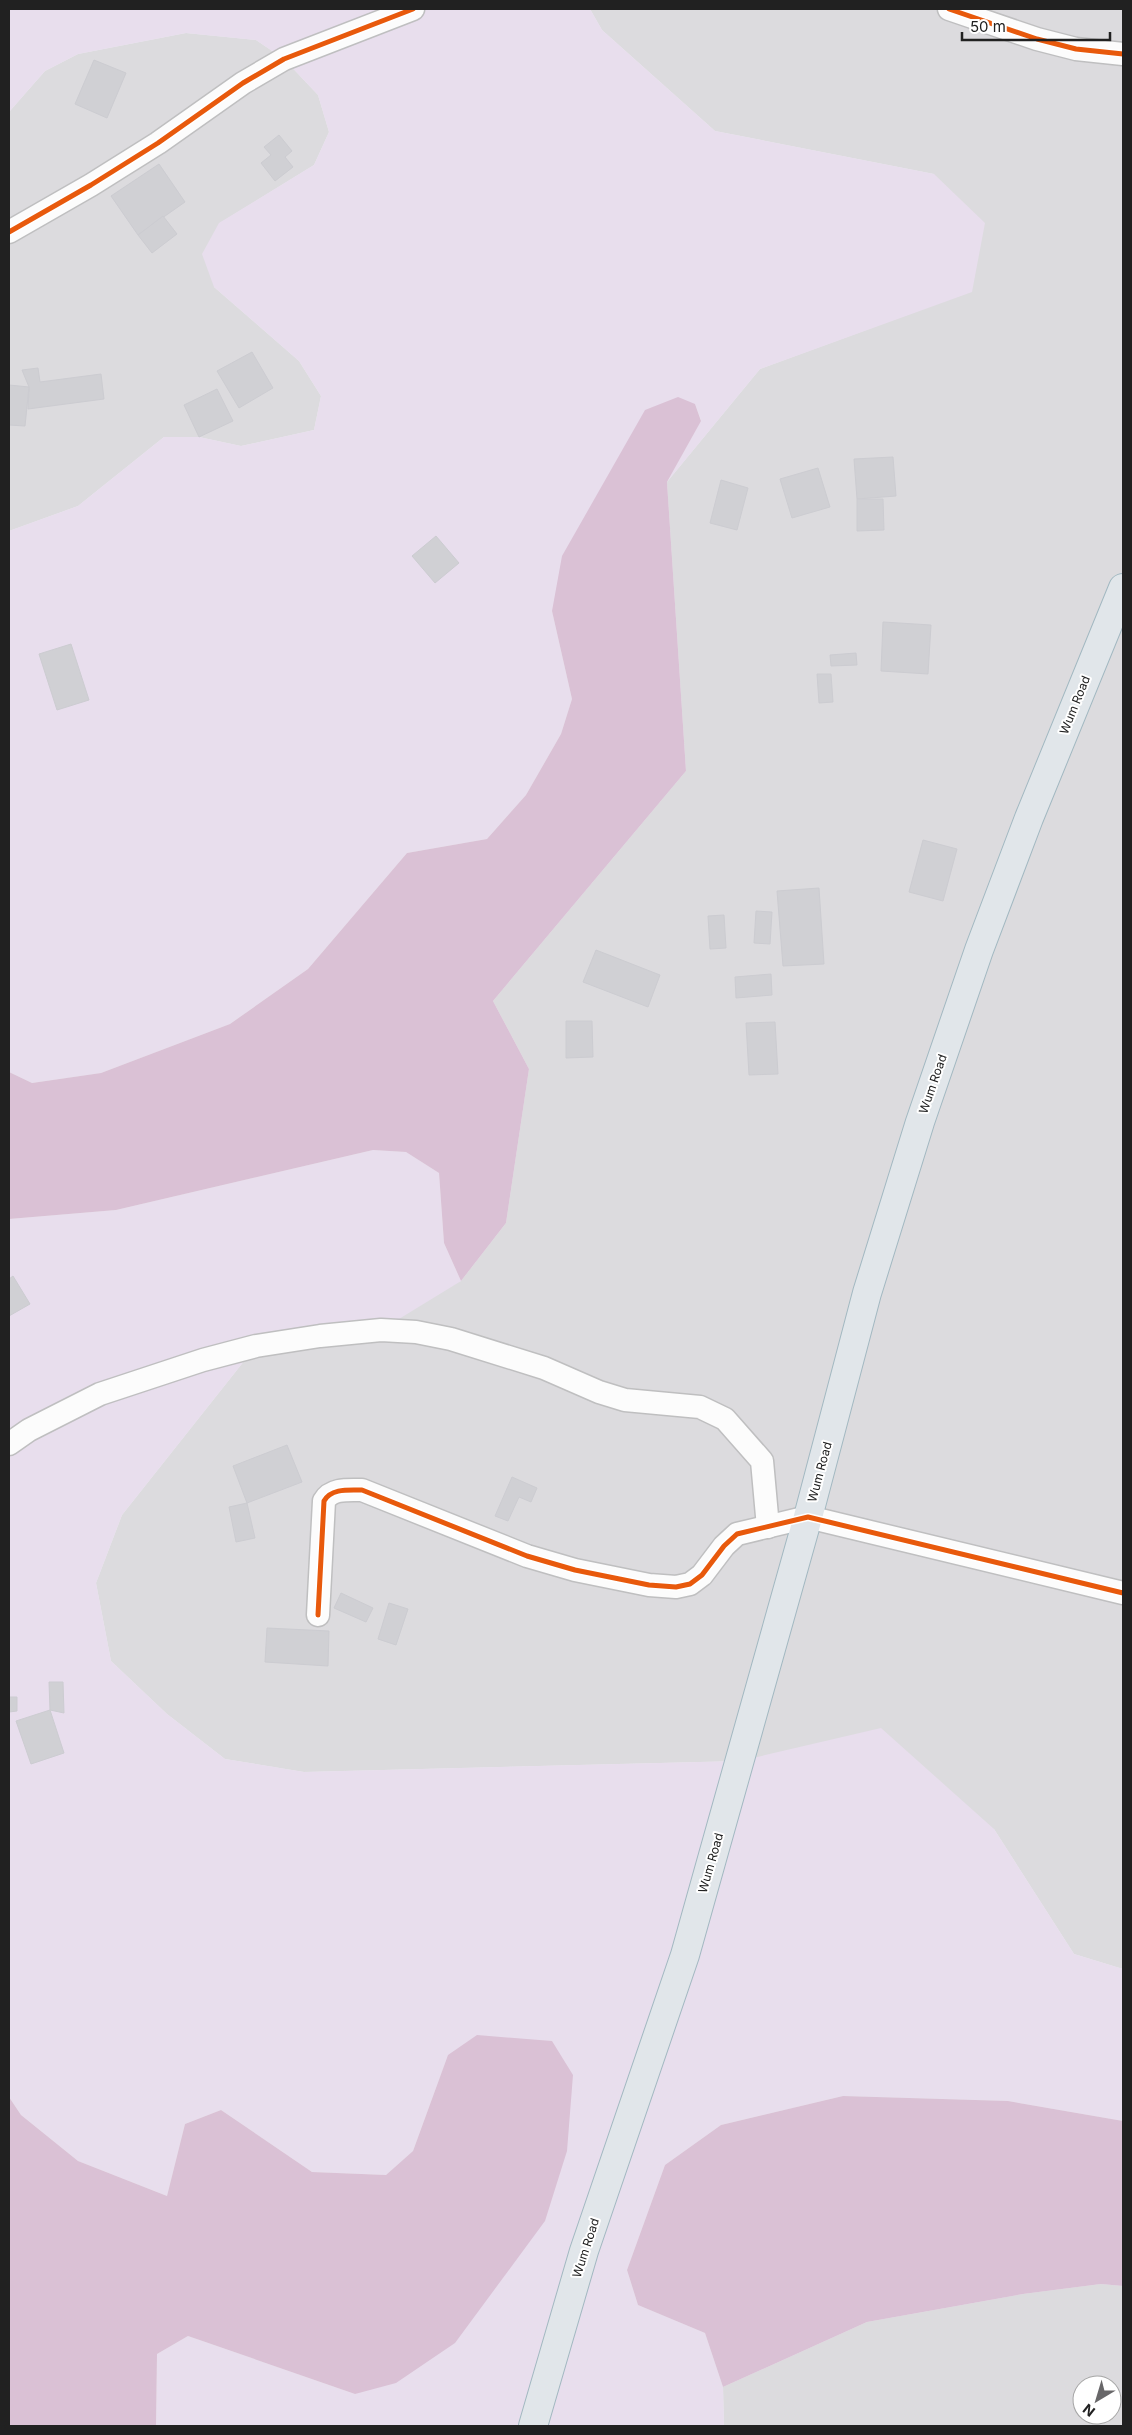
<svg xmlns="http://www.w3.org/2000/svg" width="1132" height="2435" viewBox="0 0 1132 2435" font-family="Inter,sans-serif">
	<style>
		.residential { fill: #dcdbde; fill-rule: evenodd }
		.farmland { fill: #e8deed }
		.forest { fill: #dac1d5 }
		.building { fill: #d0d0d4; stroke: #ccccd1 }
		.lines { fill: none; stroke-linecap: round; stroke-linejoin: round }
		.street-casing { stroke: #bfbfc0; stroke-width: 25 }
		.highway-casing { stroke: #a2b8c1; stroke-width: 30 }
		.street { stroke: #fcfcfc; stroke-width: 22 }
		.highway { stroke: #e1e6ea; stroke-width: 28 }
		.cycleway-casing { stroke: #fff; stroke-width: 8 }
		.cycleway { stroke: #e8590c; stroke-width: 5 }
		.labels { text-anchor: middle; stroke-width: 4; stroke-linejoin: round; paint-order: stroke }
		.street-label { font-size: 12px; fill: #212121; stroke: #fff }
	</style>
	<rect width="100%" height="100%" fill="#ebeaee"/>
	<!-- residential -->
	<g class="residential">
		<path d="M590,9H1123V1969L1074,1954L994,1829L740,1761L304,1772L225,1759L167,1714L111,1661L96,1583L122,1515L256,1346L461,1281L506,1223L529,1069L493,1001L686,771L667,482L760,369L972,291L934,174L715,131L602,30Z"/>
		<path d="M186,33L256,40L284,59L318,95L329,132L314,165L220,223L214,287L299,361L321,396L314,430L241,446L199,437H164L78,506L9,531V112L45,71L78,54Z"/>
		<path d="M1101,2284L1123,2286V2426H724L723,2387L867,2322L1023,2294ZM1082,2385H1112V2415H1082Z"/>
	</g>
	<!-- farmland -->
	<g class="farmland">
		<path d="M9,9H590L602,30L715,131L934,174L985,223L972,292L760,369L667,482L701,420L695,404L552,611L572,699L561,734L526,795L487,839L407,853L308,969L230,1024L101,1073L32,1083L9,1072V531L78,506L164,437H199L241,446L314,430L321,396L299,361L214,287L202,254L219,223L314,165L329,132L318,95L284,59L256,40L186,33L78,54L45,71L9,112Z"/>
		<path d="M373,1150L406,1152L439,1173L444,1243L461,1281L381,1330L256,1346L122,1515L96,1583L111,1661L167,1714L225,1759L304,1772L740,1761L881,1728L994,1829L1074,1954L1123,1969V2121L1008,2101L843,2096L721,2125L665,2165L627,2270L638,2305L705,2333L723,2387L724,2426H156L157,2354L188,2336L355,2394L448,2055L413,2151L386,2175L312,2172L221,2110L185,2124L167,2196L78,2161L21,2115L9,2097V1219L116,1210Z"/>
	</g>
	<!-- forest -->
	<g class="forest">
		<path d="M678,397L695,404L701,421L667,482L686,771L493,1001L529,1069L506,1223L461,1281L444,1243L439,1173L406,1152L373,1150L116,1210L9,1219V1072L32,1083L101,1073L230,1024L308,969L407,853L487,839L526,795L561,734L572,699L552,611L562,556L645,410Z"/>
		<path d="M477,2035L552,2041L573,2075L567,2151L545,2221L455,2343L396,2383L355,2394L188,2336L157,2354L156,2426H9V2097L21,2115L78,2161L167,2196L185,2124L221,2110L312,2172L386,2175L413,2151L448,2055Z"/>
		<path d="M843,2096L1008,2101L1123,2121V2286L1101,2284L1023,2294L867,2322L723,2387L705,2333L638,2305L627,2270L665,2165L721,2125Z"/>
	</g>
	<!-- building -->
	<g class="building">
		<path d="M94,60L126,73L107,118L75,104Z"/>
		<path d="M279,135L292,151L285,157L293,167L275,181L261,163L271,155L264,147Z"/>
		<path d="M159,164L185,202L138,235L111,196Z"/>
		<path d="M163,216L177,234L152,253L138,235Z"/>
		<path d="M252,352L273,388L239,408L217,371Z"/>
		<path d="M38,368L40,382L101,374L104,399L28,409L29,387L22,370Z"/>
		<path d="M9,385L29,387L25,426L9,425Z"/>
		<path d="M217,389L233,421L199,437L184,405Z"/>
		<path d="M893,457L896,496L857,499L854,459Z"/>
		<path d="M818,468L830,507L792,518L780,479Z"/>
		<path d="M721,480L748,488L737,530L710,523Z"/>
		<path d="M857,499H883L884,530L857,531Z"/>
		<path d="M436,536L459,563L435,583L412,556Z"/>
		<path d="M883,622L931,625L928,674L881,671Z"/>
		<path d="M71,644L89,700L57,710L39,654Z"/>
		<path d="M856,653L857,665L831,666L830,655Z"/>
		<path d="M817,674H831L833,702L819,703Z"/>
		<path d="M923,840L957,849L943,901L909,892Z"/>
		<path d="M819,888L824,964L783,966L777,891Z"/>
		<path d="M756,911L772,912L770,944L754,943Z"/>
		<path d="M724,915L726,948L710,949L708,916Z"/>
		<path d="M596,950L660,975L648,1007L583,982Z"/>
		<path d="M771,974L772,995L736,998L735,977Z"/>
		<path d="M566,1021H592L593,1057L566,1058Z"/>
		<path d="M775,1022L778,1074L749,1075L746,1023Z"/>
		<path d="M13,1276L30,1304L9,1316V1279Z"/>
		<path d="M287,1445L302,1482L247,1503L233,1466Z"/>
		<path d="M512,1477L537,1488L531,1502L519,1497L508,1521L495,1516Z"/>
		<path d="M247,1503L255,1538L236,1542L229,1507Z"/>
		<path d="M341,1593L373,1608L366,1622L334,1608Z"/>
		<path d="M389,1603L408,1609L396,1645L378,1639Z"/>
		<path d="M267,1628L329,1631L328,1666L265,1662Z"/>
		<path d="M49,1682H63L64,1713L50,1710Z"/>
		<path d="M9,1697H17V1711L9,1712Z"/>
		<path d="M50,1710L64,1753L31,1764L16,1721Z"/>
	</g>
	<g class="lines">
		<!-- street casing -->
		<g class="street-casing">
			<g id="street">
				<path d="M949,9L1037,39L1076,49L1123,54"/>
				<path d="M9,232L91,185L158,143L243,83L284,59L413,9"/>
				<path d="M9,1444L29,1430L100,1394L203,1360L256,1346L320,1336L381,1330L416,1332L451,1339L544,1368L599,1392L625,1400L700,1407L725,1419L762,1461L768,1527"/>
				<path d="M318,1615L324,1501C331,1488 349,1490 362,1490L527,1556L575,1570L649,1585L676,1587L690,1584L702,1575L724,1546L737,1534L808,1517L1123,1593"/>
			</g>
		</g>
		<!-- highway casing -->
		<g class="highway-casing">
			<path id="highway" d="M533,2426L584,2251L685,1955L808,1517L867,1293L920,1122L979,950L1029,818L1123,588"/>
		</g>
		<!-- street -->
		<use href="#street" class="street"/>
		<!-- highway -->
		<use href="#highway" class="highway"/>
		<!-- cycleway casing -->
		<g class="cycleway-casing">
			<g id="cycleway">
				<path d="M949,9L1037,39L1076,49L1123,54"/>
				<path d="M9,232L91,185L158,143L243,83L284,59L413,9"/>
				<path d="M318,1615L324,1501C331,1488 349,1490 362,1490L527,1556L575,1570L649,1585L676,1587L690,1584L702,1575L724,1546L737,1534L808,1517L1123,1593"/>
			</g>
		</g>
		<!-- cycleway -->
		<use href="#cycleway" class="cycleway"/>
	</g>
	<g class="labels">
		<!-- street labels -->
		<g class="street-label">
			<text transform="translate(1075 705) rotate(-68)" y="4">Wum Road</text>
			<text transform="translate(933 1084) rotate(-71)" y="4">Wum Road</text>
			<text transform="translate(820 1472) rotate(-75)" y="4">Wum Road</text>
			<text transform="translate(711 1863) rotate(-74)" y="4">Wum Road</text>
			<text transform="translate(586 2248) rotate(-72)" y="4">Wum Road</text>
		</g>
	</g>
	<!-- border -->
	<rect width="1132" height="2435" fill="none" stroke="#212121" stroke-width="20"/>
	<!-- north arrow -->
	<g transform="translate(1097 2400) rotate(218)"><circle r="24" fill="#ffffff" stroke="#a6a6a6"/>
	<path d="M0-4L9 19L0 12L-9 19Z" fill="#686769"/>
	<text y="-8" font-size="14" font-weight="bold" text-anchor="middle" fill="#212121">N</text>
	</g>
	<!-- scale -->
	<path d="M962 32v8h148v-8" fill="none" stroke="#212121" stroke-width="2.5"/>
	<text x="970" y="32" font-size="15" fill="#212121" stroke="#ffffff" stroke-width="4" paint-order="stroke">50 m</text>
</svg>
